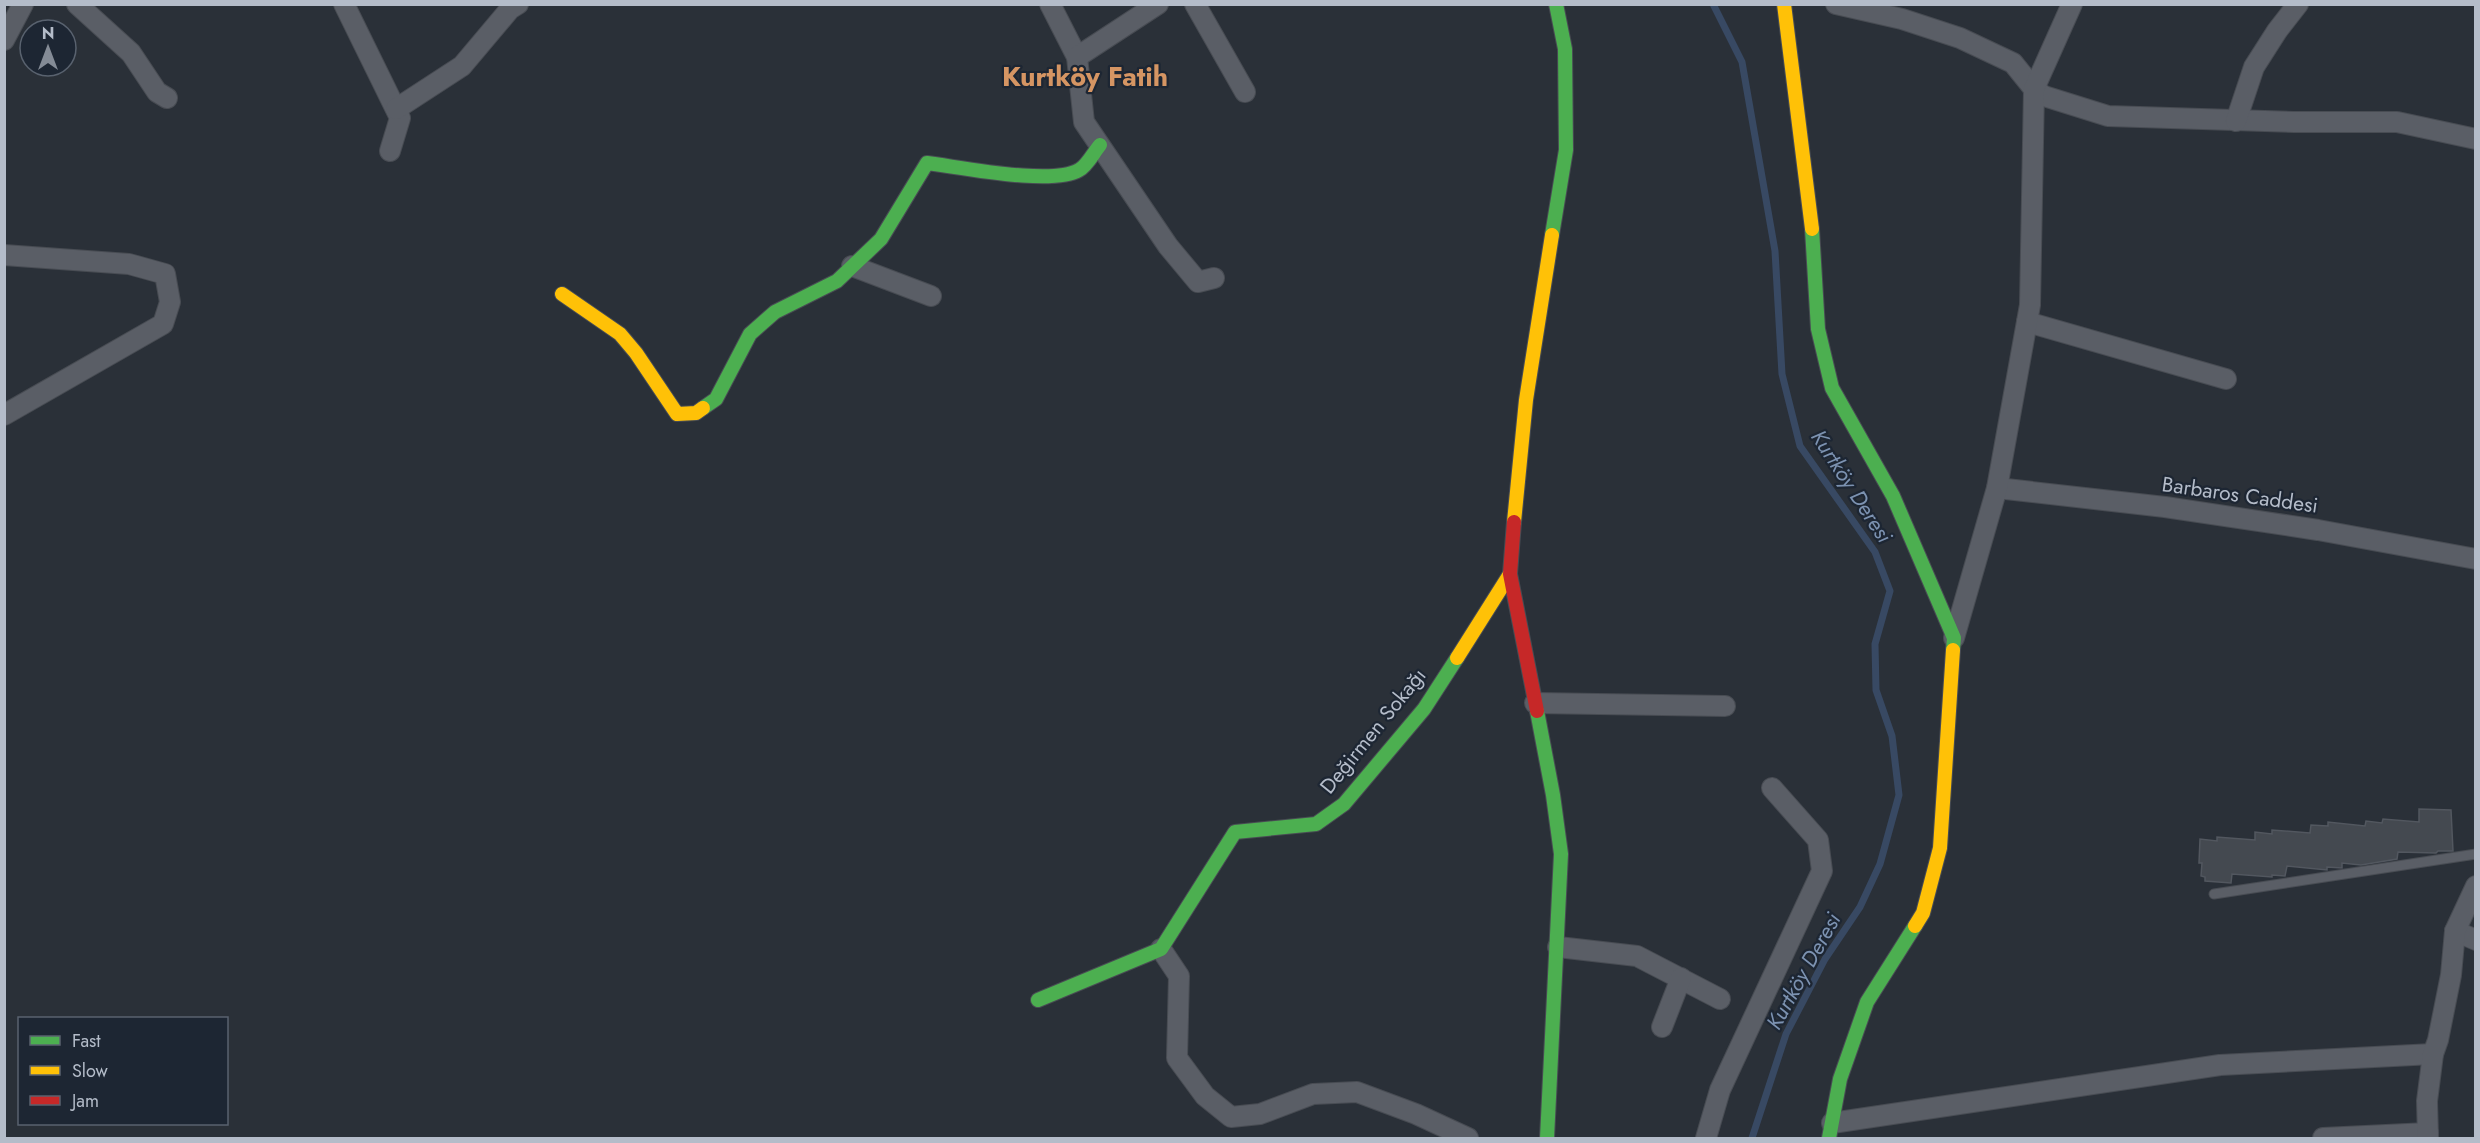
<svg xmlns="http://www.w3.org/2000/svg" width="2480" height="1143" viewBox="0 0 2480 1143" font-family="Jost,sans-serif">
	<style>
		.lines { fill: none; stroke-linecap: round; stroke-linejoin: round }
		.stream { stroke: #384963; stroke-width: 7 }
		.building { fill: #444950; stroke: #52575f; stroke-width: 1.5 }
		.lane-casing { stroke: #484c53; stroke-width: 11 }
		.street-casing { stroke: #484c53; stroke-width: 22 }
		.fast-casing { stroke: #484c53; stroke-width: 16 }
		.slow-casing { stroke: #484c53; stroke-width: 16 }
		.jam-casing { stroke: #484c53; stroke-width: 16 }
		.lane { stroke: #5a5e66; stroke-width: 9 }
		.street { stroke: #5a5e66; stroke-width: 20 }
		.fast { stroke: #4caf50; stroke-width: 14 }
		.slow { stroke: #ffc107; stroke-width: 14 }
		.jam { stroke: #c62828; stroke-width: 14 }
		.labels { text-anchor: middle; stroke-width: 4.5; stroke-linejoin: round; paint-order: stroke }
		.street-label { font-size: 21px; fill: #b4bcc9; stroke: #1d2633 }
		.water-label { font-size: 22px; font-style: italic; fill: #7c92b1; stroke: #1d2633 }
		.district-label { font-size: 27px; font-weight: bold; fill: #d59563; stroke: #1d2633 }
	</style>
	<rect width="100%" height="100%" fill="#2a3038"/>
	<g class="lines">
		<!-- stream -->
		<path class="stream" d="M1713,4L1742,62L1775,251L1782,374L1800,446L1875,552L1890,591L1875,644L1876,690L1892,736L1899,795L1880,864L1860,907L1825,959L1786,1034L1752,1138"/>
	</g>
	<!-- building -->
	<path class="building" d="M2419,809L2451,810L2453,851H2438L2436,853L2398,852L2397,859L2361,865L2342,863V868L2327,867V870L2287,866L2285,876L2272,875V877L2232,874L2231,883L2205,881V877L2201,876L2202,863H2199L2200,839L2217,841V837L2255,840V832L2272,834V830L2310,833L2311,825L2328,826V822L2365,826L2366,821L2382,823L2383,819L2419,822Z"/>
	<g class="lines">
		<!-- lane casing -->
		<g class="lane-casing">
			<path id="lane" d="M2214,894L2476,854"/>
		</g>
		<!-- street casing -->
		<g class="street-casing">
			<g id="street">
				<path d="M77,4L131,53L157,92L167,98"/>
				<path d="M344,4L400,118L390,151"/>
				<path d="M1050,4L1077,57L1084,122L1168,246L1198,282L1214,278"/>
				<path d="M1195,4L1245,92"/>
				<path d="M1836,4L1902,19L1960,38L2013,63L2034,89L2044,96L2108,116L2294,122H2397L2476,139"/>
				<path d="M4,40L23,4"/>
				<path d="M1077,57L1158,4"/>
				<path d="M396,109L462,66L510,9L518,4"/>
				<path d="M2236,121L2254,67L2277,31L2298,4"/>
				<path d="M4,255L129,264L165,274L170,302L163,324L4,415"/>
				<path d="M852,266L931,296"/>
				<path d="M2027,322L2226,379"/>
				<path d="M1997,488L2165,507L2318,530L2476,559"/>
				<path d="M1954,638L1997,488L2030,305L2034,89L2072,4"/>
				<path d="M1535,703L1725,706"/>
				<path d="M2455,931L2476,940"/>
				<path d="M1558,947L1637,956L1720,999"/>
				<path d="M1161,949L1179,976L1177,1058L1205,1096L1231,1117L1260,1114L1313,1094L1357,1092L1416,1114L1468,1138"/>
				<path d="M1662,1027L1681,978"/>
				<path d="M1832,1123L2220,1065L2433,1054"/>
				<path d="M1706,1138L1720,1090L1822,871L1818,840L1772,788"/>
				<path d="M2323,1138L2428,1133"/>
				<path d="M2428,1138L2427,1101L2433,1054L2438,1040L2451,975L2455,931L2476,886"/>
			</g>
		</g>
		<!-- fast casing -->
		<g class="fast-casing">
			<g id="fast">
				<path d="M1812,229L1818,329L1832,388L1893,496L1954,638L1953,650"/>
				<path d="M1552,235L1566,150L1565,49L1556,4"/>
				<path d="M703,408L716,399L750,334L775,312L837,281L881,239L927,163C960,167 1052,186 1079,170C1087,166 1094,152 1100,145"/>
				<path d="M1537,711L1553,795L1561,854L1547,1138"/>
				<path d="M1038,1000L1161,949L1235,832L1316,824L1344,804L1424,709L1457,658"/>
				<path d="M1829,1138L1840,1079L1867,1002L1915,926"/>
			</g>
		</g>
		<!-- slow casing -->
		<g class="slow-casing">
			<g id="slow">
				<path d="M1784,4L1812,229"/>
				<path d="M562,294L620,334L636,353L677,414L696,413L703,408"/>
				<path d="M1514,522L1526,400L1552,235"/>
				<path d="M1457,658L1510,574"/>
				<path d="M1915,926L1923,913L1940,848L1953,650"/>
			</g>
		</g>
		<!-- jam casing -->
		<g class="jam-casing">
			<path id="jam" d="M1514,522L1510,574L1537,711"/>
		</g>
		<!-- lane -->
		<use href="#lane" class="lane"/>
		<!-- street -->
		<use href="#street" class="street"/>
		<!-- fast -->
		<use href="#fast" class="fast"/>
		<!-- slow -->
		<use href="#slow" class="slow"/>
		<!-- jam -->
		<use href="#jam" class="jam"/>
	</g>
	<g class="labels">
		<!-- street labels -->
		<g class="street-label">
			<text transform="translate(2240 495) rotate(8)" y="7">Barbaros Caddesi</text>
			<text transform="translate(1373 731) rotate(-51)" y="7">Değirmen Sokağı</text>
		</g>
		<!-- water labels -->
		<g class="water-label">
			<text transform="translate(1852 486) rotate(57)" y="8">Kurtköy Deresi</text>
			<text transform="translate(1803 971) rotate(-61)" y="8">Kurtköy Deresi</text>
		</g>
		<!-- district labels -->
		<g class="district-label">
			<text x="1085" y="86">Kurtköy Fatih</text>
		</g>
	</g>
	<!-- border -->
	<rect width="2480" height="1143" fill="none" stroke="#b4bcc9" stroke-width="12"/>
	<!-- legend -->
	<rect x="18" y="1017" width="210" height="108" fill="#1d2633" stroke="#59626f" stroke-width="1.5"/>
	<rect x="30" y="1036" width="30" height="9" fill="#4caf50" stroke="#59626f" stroke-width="1.5"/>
	<text x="72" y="1047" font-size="18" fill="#b4bcc9">Fast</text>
	<rect x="30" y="1066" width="30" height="9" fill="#ffc107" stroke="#59626f" stroke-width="1.5"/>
	<text x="72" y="1077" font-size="18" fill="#b4bcc9">Slow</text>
	<rect x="30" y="1096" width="30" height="9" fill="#c62828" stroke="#59626f" stroke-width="1.5"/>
	<text x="72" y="1107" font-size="18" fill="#b4bcc9">Jam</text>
	<!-- north arrow -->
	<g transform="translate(48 48)"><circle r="28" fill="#1d2633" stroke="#59626f" stroke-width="1.5"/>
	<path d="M0-4.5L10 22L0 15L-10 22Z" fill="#848b96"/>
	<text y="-9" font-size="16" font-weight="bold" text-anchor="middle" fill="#b4bcc9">N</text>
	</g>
</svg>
